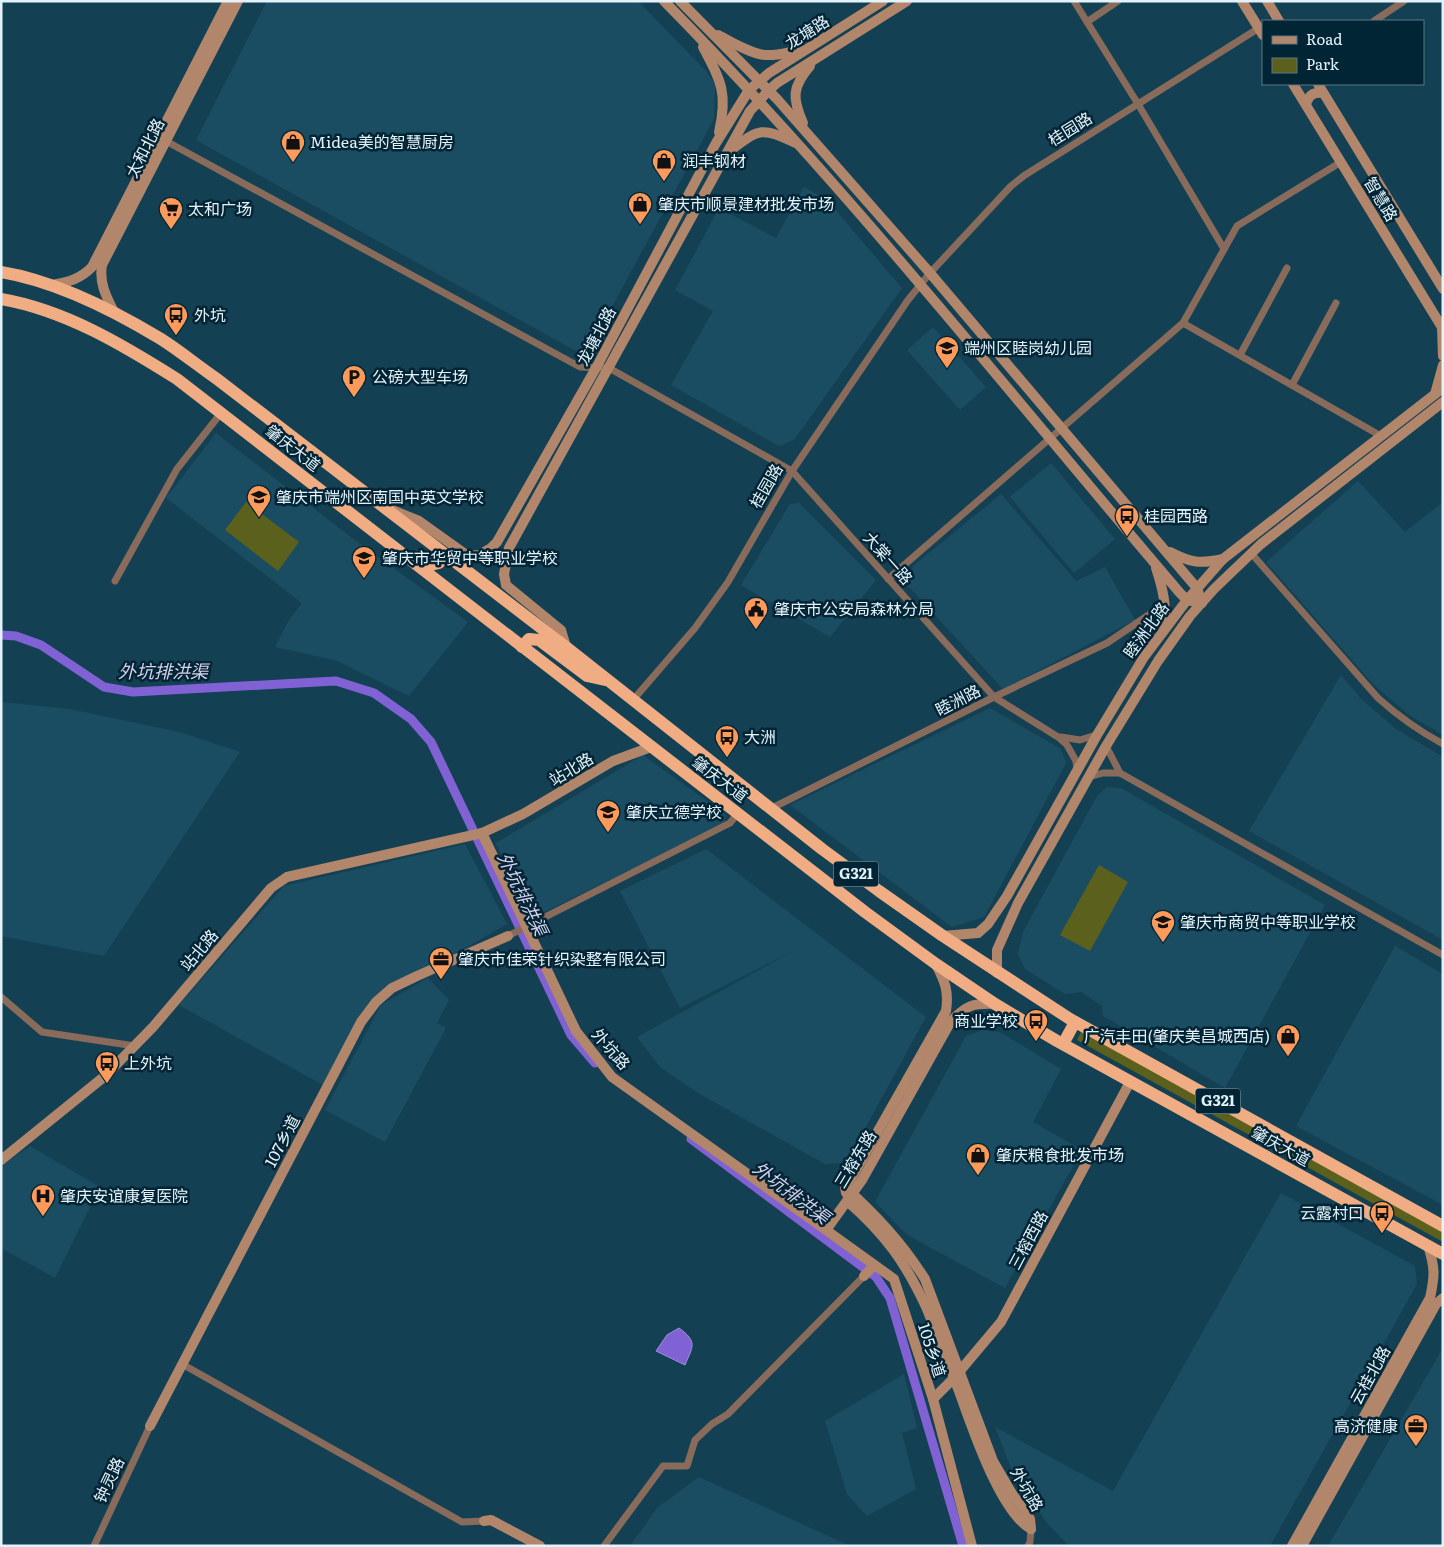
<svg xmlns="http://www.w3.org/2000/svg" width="1444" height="1547" viewBox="0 0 1444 1547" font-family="Literata,'Noto Sans SC',serif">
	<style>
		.built { fill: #1b4d62 }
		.green { fill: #5c601d }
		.water { fill: #8062d5; stroke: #9e8ee0 }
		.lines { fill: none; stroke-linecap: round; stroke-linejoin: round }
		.canal { stroke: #8062d5; stroke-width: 9 }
		.street { stroke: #886b5a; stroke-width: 7 }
		.secondary { stroke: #b2866b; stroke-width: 10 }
		.highway { stroke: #f0ac82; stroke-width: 12 }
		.labels { text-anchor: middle; stroke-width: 5; stroke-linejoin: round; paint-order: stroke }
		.shield { fill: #022535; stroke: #a0b5c0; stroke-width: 1 }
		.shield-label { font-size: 15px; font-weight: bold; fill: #e4f3fb }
		.street-label { font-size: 16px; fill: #e4f3fb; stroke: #022535 }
		.poi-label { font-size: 16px; fill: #e4f3fb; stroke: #022535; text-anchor: start }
		.water-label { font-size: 18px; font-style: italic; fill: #d6d1ee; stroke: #022535 }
	</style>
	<rect width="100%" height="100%" fill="#144054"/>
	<!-- built -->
	<g class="built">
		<path d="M267,1H638L706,71L715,84L714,119L585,356L196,140Z"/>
		<path d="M804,187L827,200L902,288L794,440L779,446L671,385L713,311L675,290L719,208L776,238Z"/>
		<path d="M933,327L986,387L960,410L907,350Z"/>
		<path d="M216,433L352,538L468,622L409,696L335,660L275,647L289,620L302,603L166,498Z"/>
		<path d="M1051,463L1115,539L1074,573L1010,497Z"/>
		<path d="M1358,481L1405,532L1443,502V735L1409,715L1373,684L1266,562Z"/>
		<path d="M1001,494L1076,581L1105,567L1135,620L1003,689L908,586L913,566Z"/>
		<path d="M799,503L876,580L830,637L741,585L790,504Z"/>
		<path d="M1341,675L1361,699L1396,729L1443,757V940L1249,831Z"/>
		<path d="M1,702L69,709L179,732L240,752L104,956L1,936Z"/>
		<path d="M990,708L1061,749L1066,763L984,917L952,927L790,805Z"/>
		<path d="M643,755L726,815L724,824L532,918L496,843Z"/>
		<path d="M1107,787L1121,788L1325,905L1225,1088L1103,1016L1102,1006L1081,992L1065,994L1025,969L1018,954L1023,932L1097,796Z"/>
		<path d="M465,844L507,924L417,976L376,1002L323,1085L179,1005L284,886Z"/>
		<path d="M706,849L926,1017L849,1158L839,1163L825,1164L698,1093L660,1067L637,1037L797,949L680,1008L620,891Z"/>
		<path d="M1395,946L1443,974V1205L1296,1126Z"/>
		<path d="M428,978L449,1000L437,1023L446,1028L385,1142L325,1110L381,1005Z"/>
		<path d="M983,1030L1000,1032L1061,1069L1033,1122L1082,1150L1005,1288L907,1235L875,1202L966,1036Z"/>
		<path d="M30,1146L100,1187L55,1278L1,1248V1166Z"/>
		<path d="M1281,1193L1415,1266L1417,1284L1270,1546H1069L1047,1523L1012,1471L995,1427L1113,1491Z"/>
		<path d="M1443,1348V1546H1328Z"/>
		<path d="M904,1374L917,1428L902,1433L916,1489L867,1516L847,1494L825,1421Z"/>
		<path d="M699,1477L848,1545L630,1546L657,1508Z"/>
	</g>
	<!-- green -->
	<g class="green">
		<path d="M246,502L299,542L278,571L225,530Z"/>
		<path d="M1099,865L1128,882L1090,951L1060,935Z"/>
		<path d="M1082,1030L1443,1230V1242L1077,1040Z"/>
	</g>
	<!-- water -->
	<path class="water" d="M679,1328C698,1342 693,1346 685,1365L656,1351L667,1335Z"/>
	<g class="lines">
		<!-- canal -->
		<g class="canal">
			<path d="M1,635L16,636L41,645L104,687L133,692L336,681L374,693L411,719L431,742L571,1035L595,1063"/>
			<path d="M691,1139L876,1277L890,1298L963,1546"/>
		</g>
		<!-- street -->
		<g class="street">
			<path d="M1074,1L1138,104L1224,249"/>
			<path d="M1374,21L1404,1"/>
			<path d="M1087,22L1118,1"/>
			<path d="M164,140L580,367L609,368L792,471L994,697L1058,737L1067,745L1076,761L1077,770"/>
			<path d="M1183,323L1381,436"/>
			<path d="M1240,355L1287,268"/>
			<path d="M1292,385L1336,303"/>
			<path d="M1251,553L1378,698C1398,716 1419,731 1443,744"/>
			<path d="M888,579L1183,323L1237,226L1341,162"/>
			<path d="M115,581L177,469L221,413"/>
			<path d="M633,700L695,628L728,582L792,471L908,300L930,273L1011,186L1025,175L1259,28"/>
			<path d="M1061,737L1080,740L1096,735"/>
			<path d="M1106,746L1120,773"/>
			<path d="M1089,777L1103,773H1120L1443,955"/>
			<path d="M772,808L994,697L1107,643L1153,612"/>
			<path d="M508,936L730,823L738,813"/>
			<path d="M1,997L42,1032L135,1046"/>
			<path d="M182,1364L462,1522L484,1521"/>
			<path d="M94,1546L150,1426"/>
			<path d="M604,1546L663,1466H687L695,1440L712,1424L728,1414L864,1276"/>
			<path d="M1028,1546L1030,1542L1031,1529"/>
		</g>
		<!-- secondary -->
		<g class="secondary">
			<path d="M664,1C848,188 1010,394 1180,593L1187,600L1202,603L1197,588L1190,580L930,273L777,99L680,1"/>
			<path d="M1242,1L1263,35"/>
			<path d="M1267,1L1279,21"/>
			<path d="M718,35C732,42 749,53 765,55C777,56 789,52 801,50"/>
			<path d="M703,47C721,81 728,93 719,132"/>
			<path d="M1293,84L1443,329"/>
			<path d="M1318,84L1443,289"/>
			<path d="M1306,104C1309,95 1313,92 1323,93"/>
			<path d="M803,123C792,98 792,87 810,66"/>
			<path d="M731,150C761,127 762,128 796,143"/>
			<path d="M52,285C69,282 80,279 92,267L228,1"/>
			<path d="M114,312C106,296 99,283 102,265L238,1"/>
			<path d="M1442,328L1443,356"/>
			<path d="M1435,394L1443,365"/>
			<path d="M392,510L419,521L468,556L479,555L491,548L497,542L596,368L716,143L749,90L769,73L883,1"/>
			<path d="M1170,552C1191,563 1200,564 1223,559"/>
			<path d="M1156,568C1163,589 1167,607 1164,629"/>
			<path d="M566,647L561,630L506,585L504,574L509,548L750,111L769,90L777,83L907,1"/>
			<path d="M482,833L576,1031L612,1077L826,1230"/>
			<path d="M943,936L978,933L988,924L1007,896L1097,735L1144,657L1187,600L1223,559L1443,388"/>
			<path d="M997,973V950L1018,903L1106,746L1158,661L1190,616L1214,589L1261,544L1443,402"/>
			<path d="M1,1160L105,1076L153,1027L271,888L287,877L482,833L523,814L613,761L651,747"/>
			<path d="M845,1187C877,1216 902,1243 925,1279L993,1461L1011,1492L1030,1519L1031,1529"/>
			<path d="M846,1193L845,1187L852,1177L946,1011C949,991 945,982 936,964"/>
			<path d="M847,1201C885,1234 906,1263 927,1309C938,1336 948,1364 959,1391C971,1425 1000,1512 1031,1529"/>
			<path d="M864,1276L874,1265"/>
			<path d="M933,1399L954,1378L1001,1322L1130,1082"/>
			<path d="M150,1426L361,1022L376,1002L392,988L417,976L508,936"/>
			<path d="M484,1521L491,1520L540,1546"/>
			<path d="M972,1546L933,1399L894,1279L826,1230L862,1180L951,1021C967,1005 973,1003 995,1004"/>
			<path d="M1292,1546L1430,1298C1435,1275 1435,1268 1428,1245"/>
			<path d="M1302,1546L1436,1304L1443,1298"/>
		</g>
		<!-- highway -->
		<g class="highway">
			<path d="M1,272C56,281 113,310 161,339C180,351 198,366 217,379L566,647L822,849L879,891L943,936L1070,1019L1443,1226"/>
			<path d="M1,299C65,310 123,345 177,379L865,912L936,964L995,1004L1057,1041L1443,1254"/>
			<path d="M418,556L431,565L439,563L441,552"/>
			<path d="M522,647L529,639L539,640L587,676L605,680"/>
			<path d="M1063,1044L1075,1022"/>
		</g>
	</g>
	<!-- icons -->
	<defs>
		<g id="shop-pin" transform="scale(1.25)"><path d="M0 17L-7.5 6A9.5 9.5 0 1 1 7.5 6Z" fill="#ff9b5a" stroke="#022535"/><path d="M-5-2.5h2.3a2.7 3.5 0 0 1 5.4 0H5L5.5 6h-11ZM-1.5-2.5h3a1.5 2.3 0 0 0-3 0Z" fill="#111"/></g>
		<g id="supermarket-pin" transform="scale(1.25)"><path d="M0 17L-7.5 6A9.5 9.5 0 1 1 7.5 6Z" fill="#ff9b5a" stroke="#022535"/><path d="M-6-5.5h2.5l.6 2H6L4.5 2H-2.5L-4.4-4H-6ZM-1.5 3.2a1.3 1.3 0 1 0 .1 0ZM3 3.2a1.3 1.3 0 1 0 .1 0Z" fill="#111"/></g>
		<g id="bus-pin" transform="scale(1.25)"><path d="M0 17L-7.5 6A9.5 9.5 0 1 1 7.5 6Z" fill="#ff9b5a" stroke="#022535"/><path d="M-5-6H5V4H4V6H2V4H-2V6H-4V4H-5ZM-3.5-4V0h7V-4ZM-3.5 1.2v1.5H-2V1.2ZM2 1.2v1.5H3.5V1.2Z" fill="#111"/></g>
		<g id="school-pin" transform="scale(1.25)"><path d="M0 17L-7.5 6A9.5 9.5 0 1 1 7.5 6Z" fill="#ff9b5a" stroke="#022535"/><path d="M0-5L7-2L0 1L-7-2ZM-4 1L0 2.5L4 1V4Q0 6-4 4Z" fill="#111"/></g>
		<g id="parking-pin" transform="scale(1.25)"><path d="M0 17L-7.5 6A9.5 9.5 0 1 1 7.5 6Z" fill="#ff9b5a" stroke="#022535"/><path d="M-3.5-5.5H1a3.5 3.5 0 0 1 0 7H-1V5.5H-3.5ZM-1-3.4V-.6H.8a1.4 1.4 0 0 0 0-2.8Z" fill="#111"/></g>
		<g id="civic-pin" transform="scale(1.25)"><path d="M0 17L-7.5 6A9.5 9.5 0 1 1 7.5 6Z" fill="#ff9b5a" stroke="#022535"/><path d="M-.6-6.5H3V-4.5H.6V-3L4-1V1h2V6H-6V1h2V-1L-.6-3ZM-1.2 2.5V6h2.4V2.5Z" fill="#111"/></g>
		<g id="office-pin" transform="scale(1.25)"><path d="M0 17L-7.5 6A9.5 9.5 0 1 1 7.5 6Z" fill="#ff9b5a" stroke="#022535"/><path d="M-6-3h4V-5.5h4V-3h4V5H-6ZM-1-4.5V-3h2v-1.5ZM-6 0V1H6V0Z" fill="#111"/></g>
		<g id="hospital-pin" transform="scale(1.25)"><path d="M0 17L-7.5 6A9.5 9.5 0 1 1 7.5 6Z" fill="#ff9b5a" stroke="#022535"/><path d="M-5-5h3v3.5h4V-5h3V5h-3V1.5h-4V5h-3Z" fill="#111"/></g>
	</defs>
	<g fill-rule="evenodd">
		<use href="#shop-pin" x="293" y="142"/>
		<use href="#shop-pin" x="664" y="161"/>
		<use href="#shop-pin" x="640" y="204"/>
		<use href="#supermarket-pin" x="171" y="209"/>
		<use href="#bus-pin" x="176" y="315"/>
		<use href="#school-pin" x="947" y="348"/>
		<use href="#parking-pin" x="354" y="377"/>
		<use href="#school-pin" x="259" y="497"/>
		<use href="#bus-pin" x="1127" y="516"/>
		<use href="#school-pin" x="364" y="558"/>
		<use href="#civic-pin" x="756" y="609"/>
		<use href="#bus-pin" x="727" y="737"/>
		<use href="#school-pin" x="608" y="812"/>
		<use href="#school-pin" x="1163" y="922"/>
		<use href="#office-pin" x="441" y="959"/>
		<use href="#bus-pin" x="1036" y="1021"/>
		<use href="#shop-pin" x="1288" y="1036"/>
		<use href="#bus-pin" x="107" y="1063"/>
		<use href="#shop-pin" x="978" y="1155"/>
		<use href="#hospital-pin" x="43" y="1196"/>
		<use href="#bus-pin" x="1382" y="1213"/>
		<use href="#office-pin" x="1416" y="1426"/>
	</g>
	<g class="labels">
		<!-- shield labels -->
		<g class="shield">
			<rect x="833.5" y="861.5" width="45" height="25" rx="4"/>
			<rect x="1195.5" y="1088.5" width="45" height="25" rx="4"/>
		</g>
		<g class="shield-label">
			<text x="856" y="879">G321</text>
			<text x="1218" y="1106">G321</text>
		</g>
		<!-- street labels -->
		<g class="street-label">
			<text transform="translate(807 32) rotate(-32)" y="6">龙塘路</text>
			<text transform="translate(1070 129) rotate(-32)" y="6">桂园路</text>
			<text transform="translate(145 148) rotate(-63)" y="6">太和北路</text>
			<text transform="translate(1381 199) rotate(59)" y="6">智慧路</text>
			<text transform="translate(596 336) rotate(-62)" y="6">龙塘北路</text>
			<text transform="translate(293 448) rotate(38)" y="6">肇庆大道</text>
			<text transform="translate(766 486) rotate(-60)" y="6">桂园路</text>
			<text transform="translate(888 558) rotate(48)" y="6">大棠一路</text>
			<text transform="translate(1146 630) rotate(-54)" y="6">睦洲北路</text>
			<text transform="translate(958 700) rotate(-27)" y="6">睦洲路</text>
			<text transform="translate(571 769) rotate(-31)" y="6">站北路</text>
			<text transform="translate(720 779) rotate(37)" y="6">肇庆大道</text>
			<text transform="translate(199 950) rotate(-50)" y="6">站北路</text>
			<text transform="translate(611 1049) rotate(49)" y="6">外坑路</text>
			<text transform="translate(282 1141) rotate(-62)" y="6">107乡道</text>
			<text transform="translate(1281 1146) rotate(29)" y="6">肇庆大道</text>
			<text transform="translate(855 1159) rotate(-59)" y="6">三榕东路</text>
			<text transform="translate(1028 1240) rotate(-62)" y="6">三榕西路</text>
			<text transform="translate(932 1350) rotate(72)" y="6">105乡道</text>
			<text transform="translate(1370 1375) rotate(-61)" y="6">云桂北路</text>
			<text transform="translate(109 1480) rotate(-65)" y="6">钟灵路</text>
			<text transform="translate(1027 1489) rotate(60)" y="6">外坑路</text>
		</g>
		<!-- poi labels -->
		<g class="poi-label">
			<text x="310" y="148">Midea美的智慧厨房</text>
			<text x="682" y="167">润丰钢材</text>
			<text x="658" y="210">肇庆市顺景建材批发市场</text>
			<text x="188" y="215">太和广场</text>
			<text x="194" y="321">外坑</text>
			<text x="964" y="354">端州区睦岗幼儿园</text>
			<text x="372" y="383">公磅大型车场</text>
			<text x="276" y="503">肇庆市端州区南国中英文学校</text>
			<text x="1144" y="522">桂园西路</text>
			<text x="382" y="564">肇庆市华贸中等职业学校</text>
			<text x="774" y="615">肇庆市公安局森林分局</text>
			<text x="744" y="743">大洲</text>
			<text x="626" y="818">肇庆立德学校</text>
			<text x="1180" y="928">肇庆市商贸中等职业学校</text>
			<text x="458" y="965">肇庆市佳荣针织染整有限公司</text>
			<text x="1018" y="1027" text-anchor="end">商业学校</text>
			<text x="1270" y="1042" text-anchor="end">广汽丰田(肇庆美昌城西店)</text>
			<text x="124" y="1069">上外坑</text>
			<text x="996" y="1161">肇庆粮食批发市场</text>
			<text x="60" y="1202">肇庆安谊康复医院</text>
			<text x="1364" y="1219" text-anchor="end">云露村口</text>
			<text x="1398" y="1432" text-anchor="end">高济健康</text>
		</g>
		<!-- water labels -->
		<g class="water-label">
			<text x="163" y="678">外坑排洪渠</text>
			<text transform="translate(522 894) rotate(64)" y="6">外坑排洪渠</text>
			<text transform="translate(791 1193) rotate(37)" y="6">外坑排洪渠</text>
		</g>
	</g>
	<!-- border -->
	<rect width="1444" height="1547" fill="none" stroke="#e4f3fb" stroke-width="5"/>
	<!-- legend -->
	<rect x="1262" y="20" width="162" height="65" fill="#022535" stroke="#5c7784"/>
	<rect x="1272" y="36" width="25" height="8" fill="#b2866b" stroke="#5c7784"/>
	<text x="1306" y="45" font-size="15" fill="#e4f3fb">Road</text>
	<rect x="1272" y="58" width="25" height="15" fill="#5c601d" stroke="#5c7784"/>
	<text x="1306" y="70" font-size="15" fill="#e4f3fb">Park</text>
</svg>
